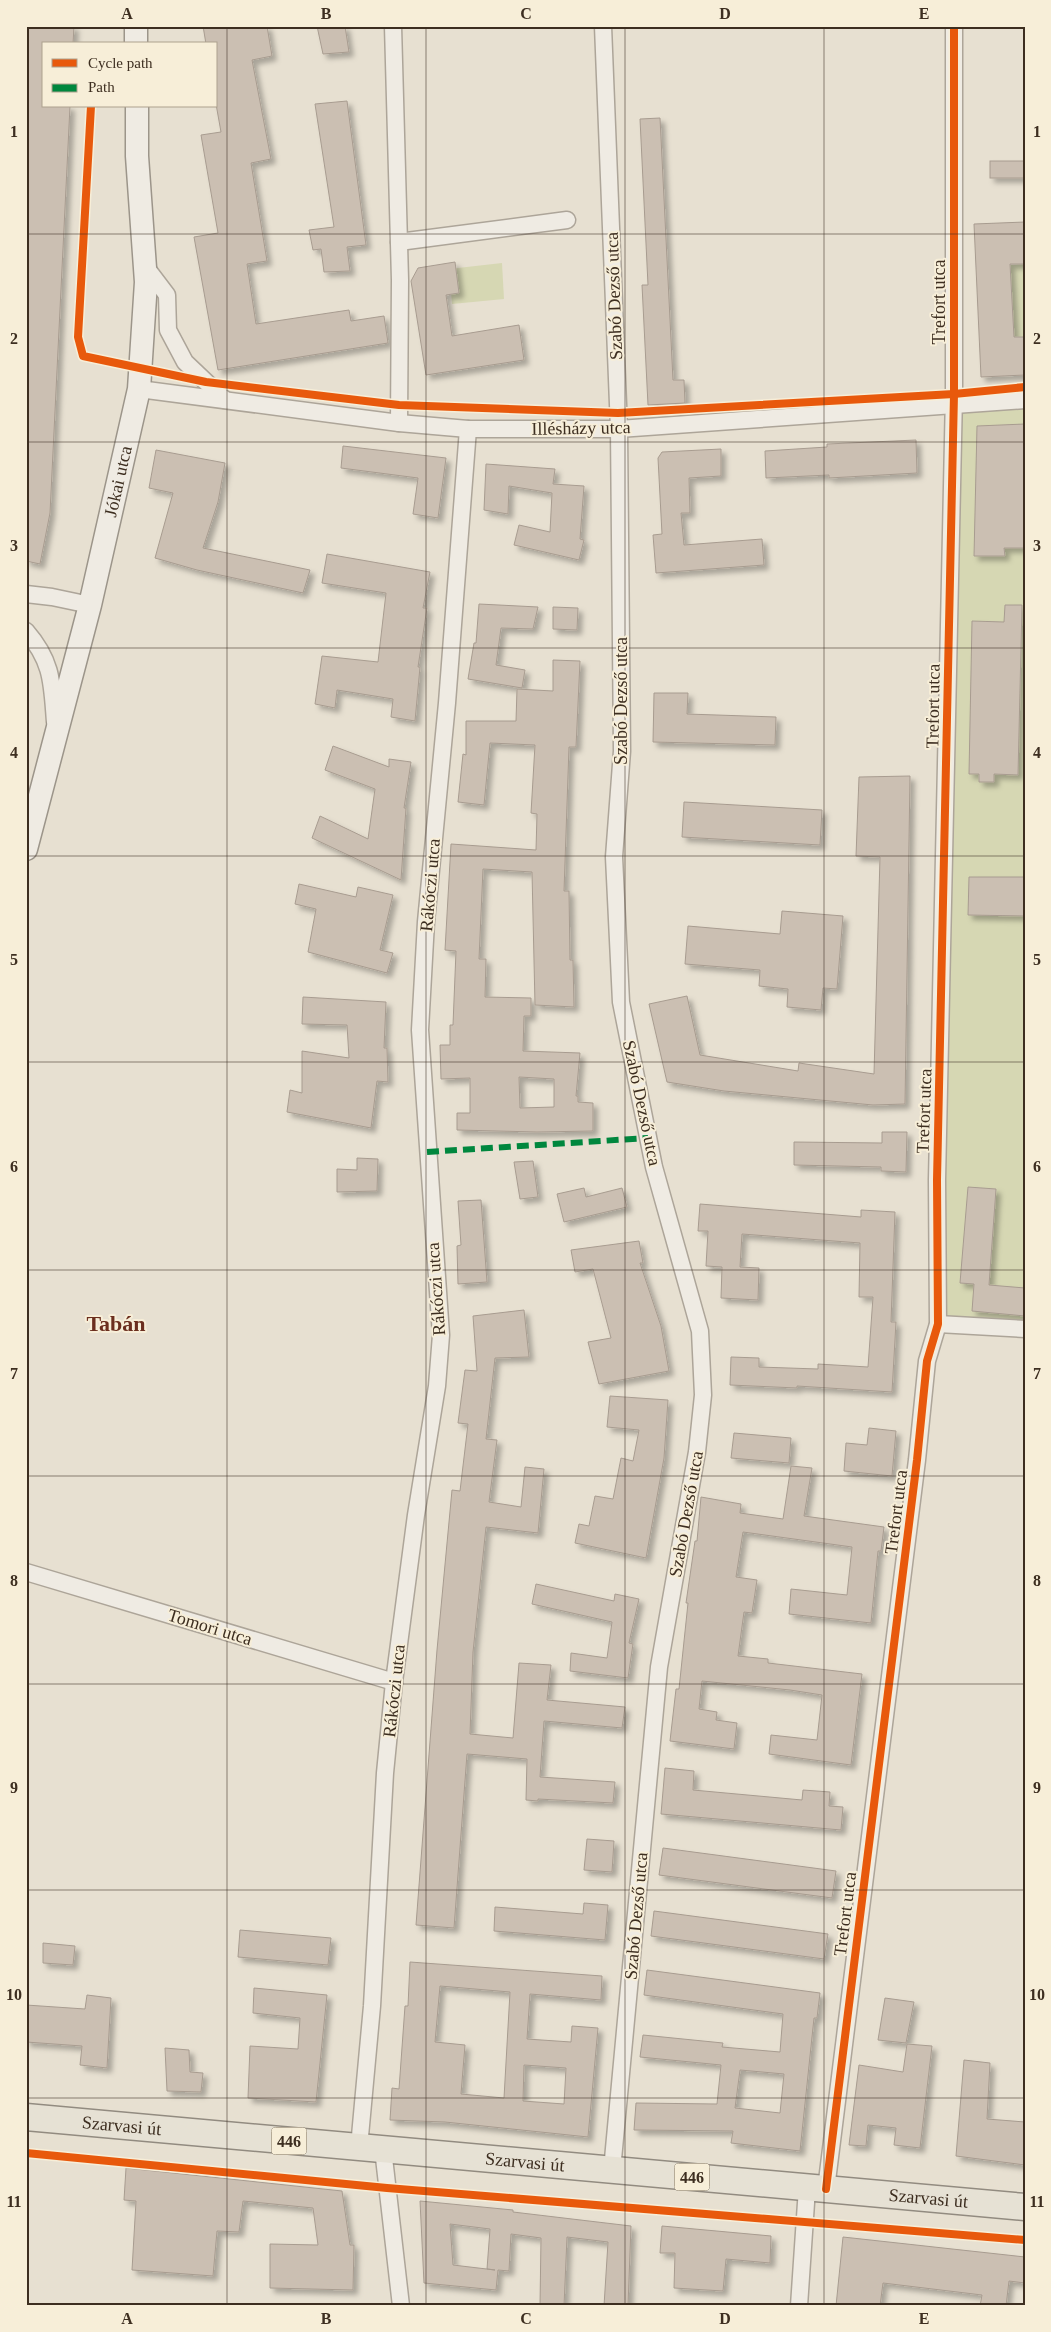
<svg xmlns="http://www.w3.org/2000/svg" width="1051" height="2332" viewBox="0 0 1051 2332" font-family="'Times New Roman',serif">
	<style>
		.green { fill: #d6d7b3 }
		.building { fill: #cbbfb2; stroke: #a89c90; fill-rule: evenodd; filter: url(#shadow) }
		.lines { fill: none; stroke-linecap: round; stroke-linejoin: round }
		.minor-casing { stroke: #ada599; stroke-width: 19 }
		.secondary-casing { stroke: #9c958a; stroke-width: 25 }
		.primary-casing { stroke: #928b80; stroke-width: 29 }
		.minor { stroke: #efebe3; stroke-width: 16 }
		.secondary { stroke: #efebe3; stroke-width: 22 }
		.primary { stroke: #e6e1d4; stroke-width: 26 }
		.quiet { stroke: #00873e; stroke-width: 6; stroke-dasharray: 12 6; stroke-linecap: butt }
		.cycleway-casing { stroke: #f7eed8; stroke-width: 11 }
		.cycleway { stroke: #e8590c; stroke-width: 8 }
		.grid { fill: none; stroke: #3d2e20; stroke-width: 1; stroke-opacity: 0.55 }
		.labels { text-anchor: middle; stroke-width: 4; stroke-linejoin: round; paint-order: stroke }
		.shield { fill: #f7eed8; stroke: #756857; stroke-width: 1 }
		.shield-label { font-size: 16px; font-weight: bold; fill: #3d2e20 }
		.street-label { font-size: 18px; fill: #3d2e20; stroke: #f7eed8 }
		.district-label { font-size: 22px; font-weight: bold; fill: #6b2e1e; stroke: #f7eed8 }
		.neatline { fill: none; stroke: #3d2e20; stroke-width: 2 }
		.grid-label { font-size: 16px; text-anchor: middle; font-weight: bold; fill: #3d2e20 }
	</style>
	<defs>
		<filter id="shadow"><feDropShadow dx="4.5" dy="4.5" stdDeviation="2.5" flood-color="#0004"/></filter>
	</defs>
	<rect width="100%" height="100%" fill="#e7e0d1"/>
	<!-- green -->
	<g class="green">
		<path d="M502,263L504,299L452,304L449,269Z"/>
		<path d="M1025,264V337H1014L1010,265Z"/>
		<path d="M1025,404V1326L942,1321L957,411Z"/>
	</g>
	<!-- building -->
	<g class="building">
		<path d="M26,26H74L73,44H44V106H70L50,513L40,564L26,561Z"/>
		<path d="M203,26H267L272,56L252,60L271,159L251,163L267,261L247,264L256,324L349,310L351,321L384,316L388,343L218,370L194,237L218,233L201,135L221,132L216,104V44H206Z"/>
		<path d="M317,26H345L349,52L323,54Z"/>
		<path d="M347,101L366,245L347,247L350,271L324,272L321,249L313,250L309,230L334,227L315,104Z"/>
		<path d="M660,118L673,380H684L685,403L648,405L642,285H648L640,119Z"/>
		<rect x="990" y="161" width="35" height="17"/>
		<path d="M1025,222V264H1010L1014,337H1025V375L981,377L974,224Z"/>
		<path d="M455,262L459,293L446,295L452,336L519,325L524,360L426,375L411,281L418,268Z"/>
		<path d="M1025,424V548H1004L1005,556H974L977,426Z"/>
		<path d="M916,440L917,473L829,478V475L766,478L765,451L827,447V444Z"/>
		<path d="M343,446L446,458L438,518L413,514L418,478L341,468Z"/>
		<path d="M721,449V476L689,478L690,513H681L684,545L762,539L764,565L656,573L653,535L662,534L658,458L662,452Z"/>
		<path d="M156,450L225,463L218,502L203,548L310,570L303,593L197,570L155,558L173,493L149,488Z"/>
		<path d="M486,464L555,469L553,484L584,486L580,539L584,540L579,560L514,545L519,525L550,532L552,493L509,486L508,514L484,510Z"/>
		<path d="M327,554L430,572L423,608H427L418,667H420L415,721L391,717L393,699L337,690L335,708L315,704L322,656L378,662L386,593L322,583Z"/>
		<path d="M479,604L538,607L533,629L501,628L496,665L525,670L522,688L468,679L474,643H476Z"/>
		<path d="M1005,605H1022L1018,775L994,774V782H979V774H969L972,621L1004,622Z"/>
		<path d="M553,607L578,608L577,630L553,629Z"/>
		<path d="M553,660L580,661L576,747H569L564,891H569L570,960H573L574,1007L535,1005L532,872L483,869L479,959H486L485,997L531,998V1016H524L523,1051L580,1053L576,1096H578V1102L593,1103V1131L537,1132L457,1130V1113H470V1078L441,1079L440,1045H450V1025H453L456,951L445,950L451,844L536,850L537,814L531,813L535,745L490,743L484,805L458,802L463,754L466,755V721H516L517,689L553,691ZM519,1077L554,1079V1107L520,1108Z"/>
		<path d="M654,693H688L687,714L776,717L775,745L653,742Z"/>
		<path d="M333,746L389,767V759L411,762L404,808H406L401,880L312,838L320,816L368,839L375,789L325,770Z"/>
		<path d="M910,776L905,1104L873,1105L724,1091L667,1082L649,1004L687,996L700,1055L798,1071L799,1063L874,1074L880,857L856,856L859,777Z"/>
		<path d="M684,802L822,810L820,845L682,837Z"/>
		<path d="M969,877H1025V916L968,915Z"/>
		<path d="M299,884L356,897L358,887L393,895L380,950L393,953L387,973L308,952L316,909L295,904Z"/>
		<path d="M782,911L843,916L837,989L823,988L821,1010L787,1007L788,989L759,986L760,970L685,964L688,926L780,934Z"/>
		<path d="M303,997L386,1002L384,1048H387L388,1082L377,1081L371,1128L287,1112L290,1090L302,1093V1051L349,1058L347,1025L302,1024Z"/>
		<path d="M882,1132H907L906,1172L881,1171V1167L794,1165V1142L882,1143Z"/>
		<path d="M357,1158L378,1159L377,1191L337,1192V1169L357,1170Z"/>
		<path d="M533,1161L538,1197L520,1199L514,1162Z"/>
		<path d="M968,1187L996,1189L989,1285L1025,1288V1316L972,1311L974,1284L960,1283Z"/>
		<path d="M584,1188L586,1197L622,1188L627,1207L564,1222L557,1194Z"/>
		<path d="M481,1200L487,1282L458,1284L457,1246L461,1245L458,1201Z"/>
		<path d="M700,1204L861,1217V1210L895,1212L891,1322H896L892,1392L797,1386V1388L730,1385L731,1357L759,1358V1367L818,1369V1364L868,1367L873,1297H859L860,1243L742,1234L740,1267L759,1268L758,1300L721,1298L722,1267L706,1266L708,1231H698Z"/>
		<path d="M639,1241L643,1263H640L661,1326L669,1371L599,1384L588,1342L611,1338L593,1269L575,1272L571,1250Z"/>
		<path d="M524,1310L529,1357L495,1358L486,1439L497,1440L489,1502L521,1507L525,1467L544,1469L538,1533L486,1527L473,1652L470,1734L513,1738L519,1663L551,1665L547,1700L625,1707L622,1728L544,1721L540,1777L615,1782L613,1803L538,1799V1801L526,1800L527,1759L467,1754L454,1928L416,1925L437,1650L452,1490L460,1491L468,1424L458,1423L465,1370L477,1371L473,1316Z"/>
		<path d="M610,1396L668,1400L664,1458L646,1558L575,1543L579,1524L589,1526L595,1496L613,1499L621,1458L633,1461L639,1430L607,1427Z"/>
		<path d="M869,1428L896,1431L892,1476L844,1471L846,1443L867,1445Z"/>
		<path d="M734,1433L791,1438L789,1463L731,1458Z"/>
		<path d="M791,1466L812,1468L804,1516L884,1527L881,1551H878L871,1623L789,1614L791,1589L847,1595L852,1547L743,1532L736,1577L757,1580L752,1613L744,1612L738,1656L768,1659V1663L862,1674L851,1765L769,1754L771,1735L817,1740L822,1695L790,1690L702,1681L699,1709L717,1712L716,1720L737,1723L734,1749L670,1741L676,1689H679L688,1603H686L695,1541H697L701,1497L741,1504L740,1513L783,1519Z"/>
		<path d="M536,1584L614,1601L615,1594L639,1599L629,1643L633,1644L628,1678L570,1671L571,1653L607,1658L612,1622L532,1604Z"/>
		<path d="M665,1768L694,1771L693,1790L802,1800L803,1790L830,1792L829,1806L843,1807L841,1830L661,1814Z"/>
		<path d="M587,1839L614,1841L612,1872L584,1870Z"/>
		<path d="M663,1848L836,1871L832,1898L659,1875Z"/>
		<path d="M584,1903L608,1905L605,1940L494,1931L495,1907L583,1914Z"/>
		<path d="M654,1911L828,1934L824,1959L651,1936Z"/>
		<path d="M240,1930L331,1938L328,1965L238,1957Z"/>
		<path d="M43,1943L75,1946L73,1965L43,1963Z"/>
		<path d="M410,1962L602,1976L601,2000L530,1994L527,2039L571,2042L572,2026L598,2028L588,2137L445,2122L390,2120L392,2088L399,2089L405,2006H408ZM440,1986L510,1992L504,2098L461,2094L465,2045L435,2042ZM524,2065L566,2068L564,2104L523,2101Z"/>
		<path d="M647,1970L820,1993L817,2018H814L800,2151L731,2143L733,2131L634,2130L636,2103L717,2104L721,2065L640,2057L643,2035L723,2043L722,2047L780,2052L783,2014L644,1995ZM740,2070L784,2074L780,2113L735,2108Z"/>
		<path d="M254,1988L327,1995L316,2102L248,2098L250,2046L298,2049L300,2018L253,2013Z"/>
		<path d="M87,1995L111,1998L107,2068L80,2065L82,2046L26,2042V2005L85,2009Z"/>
		<path d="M885,1998L914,2002L906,2043L878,2040Z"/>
		<path d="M907,2044L932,2046L920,2148L894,2145L896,2128L868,2125L866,2146L849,2145L859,2065L903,2072Z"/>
		<path d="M165,2048L189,2050L190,2072L203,2073L201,2092L167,2091Z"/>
		<path d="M964,2060L990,2063L987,2119L1025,2122V2165L956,2156Z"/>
		<path d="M126,2168L342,2191L350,2245H354L353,2290L270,2288V2244L318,2245L313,2208L243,2201L239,2232L217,2231L213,2276L132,2270L136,2201L124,2200Z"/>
		<path d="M420,2201L513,2210V2212L631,2226L628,2306H604L608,2242L567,2237L564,2306H540L541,2238L511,2234L509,2271L498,2270L496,2290L424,2283ZM450,2224L490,2229L487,2269L495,2270L453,2265Z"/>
		<path d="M662,2226L771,2236L770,2263L726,2259L723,2291L674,2288L675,2253H660Z"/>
		<path d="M843,2237L1025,2257V2283L1009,2281L1006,2306H980L982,2295L883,2283L880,2306H836Z"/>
	</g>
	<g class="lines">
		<!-- minor casing -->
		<g class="minor-casing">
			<g id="minor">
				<path d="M393,26L400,280L399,423"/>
				<path d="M603,26L619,429L622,751L614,857L621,1002L654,1167L700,1331L703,1395L697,1452L659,1667L612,2170"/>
				<path d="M399,242L567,220"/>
				<path d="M145,266L167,295L168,330L185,362L225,400"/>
				<path d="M139,389L399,423L468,429H619L1025,400"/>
				<path d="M26,594L52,597L90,605"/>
				<path d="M26,631C53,662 52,684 55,722"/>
				<path d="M938,1324L1025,1329"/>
				<path d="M26,1572L394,1682"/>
				<path d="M359,2147L372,2006L385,1773L394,1682L416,1515L437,1386L441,1335L420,1030L426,922L447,703L468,429"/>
				<path d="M383,2149L401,2306"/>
				<path d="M826,2189L917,1460L927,1361L938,1324L937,1180L954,394V26"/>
				<path d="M799,2306L807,2188"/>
			</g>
		</g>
		<!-- secondary casing -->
		<g class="secondary-casing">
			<g id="secondary">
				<path d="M136,26V44"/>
				<path id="s1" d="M26,849L90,605L139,389L146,282L137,156V106"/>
			</g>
		</g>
		<!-- primary casing -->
		<g class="primary-casing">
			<g id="primary">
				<path id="s2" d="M26,2117L1025,2207"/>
			</g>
		</g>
		<!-- minor -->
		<use href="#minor" class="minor"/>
		<!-- secondary -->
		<use href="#secondary" class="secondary"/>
		<!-- primary -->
		<use href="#primary" class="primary"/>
		<!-- quiet -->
		<path class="quiet" d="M427,1152L648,1138"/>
		<!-- cycleway casing -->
		<g class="cycleway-casing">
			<g id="cycleway">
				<path d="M91,106L78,337L83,356L206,382L399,405L618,413L954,394L1025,387"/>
				<path d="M26,2153L387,2188L1025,2240"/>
				<path d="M826,2189L917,1460L927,1361L938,1324L937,1180L954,394V26"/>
			</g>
		</g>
		<!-- cycleway -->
		<use href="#cycleway" class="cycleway"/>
	</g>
	<!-- grid -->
	<path class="grid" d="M227,26V2306M426,26V2306M625,26V2306M824,26V2306M26,234H1025M26,442H1025M26,648H1025M26,856H1025M26,1062H1025M26,1270H1025M26,1476H1025M26,1684H1025M26,1890H1025M26,2098H1025"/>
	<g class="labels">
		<!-- shield labels -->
		<g class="shield">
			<rect x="271.5" y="2127.5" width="35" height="27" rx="4"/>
			<rect x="674.5" y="2163.5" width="35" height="27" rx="4"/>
		</g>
		<g class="shield-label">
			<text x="289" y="2147">446</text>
			<text x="692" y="2183">446</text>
		</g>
		<!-- street labels -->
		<g class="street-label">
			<text transform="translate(614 296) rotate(-92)" y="6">Szabó Dezső utca</text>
			<text transform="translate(939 302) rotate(-90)" y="6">Trefort utca</text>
			<text transform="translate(581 428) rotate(-1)" y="6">Illésházy utca</text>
			<text dy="6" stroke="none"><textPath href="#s1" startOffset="379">Jókai utca</textPath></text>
			<text transform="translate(621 701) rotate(-90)" y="6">Szabó Dezső utca</text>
			<text transform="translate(933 706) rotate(-89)" y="6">Trefort utca</text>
			<text transform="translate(430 885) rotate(-85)" y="6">Rákóczi utca</text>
			<text transform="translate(642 1103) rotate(78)" y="6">Szabó Dezső utca</text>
			<text transform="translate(924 1111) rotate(-88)" y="6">Trefort utca</text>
			<text transform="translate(436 1289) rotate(-94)" y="6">Rákóczi utca</text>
			<text transform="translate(896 1512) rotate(-83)" y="6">Trefort utca</text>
			<text transform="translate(686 1514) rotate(-80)" y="6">Szabó Dezső utca</text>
			<text transform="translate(210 1627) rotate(17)" y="6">Tomori utca</text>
			<text transform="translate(394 1691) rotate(-84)" y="6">Rákóczi utca</text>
			<text transform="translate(845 1914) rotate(-83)" y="6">Trefort utca</text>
			<text transform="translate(636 1916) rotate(-85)" y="6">Szabó Dezső utca</text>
			<text dy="6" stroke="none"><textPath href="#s2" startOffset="96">Szarvasi út</textPath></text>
			<text dy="6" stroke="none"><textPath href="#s2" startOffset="501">Szarvasi út</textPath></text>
			<text dy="6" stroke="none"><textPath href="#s2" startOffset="906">Szarvasi út</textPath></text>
		</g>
		<!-- district labels -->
		<g class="district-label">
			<text x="116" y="1331">Tabán</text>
		</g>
	</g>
	<!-- border -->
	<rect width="1051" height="2332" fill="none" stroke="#f7eed8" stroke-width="55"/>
	<!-- legend -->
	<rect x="42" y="42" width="175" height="65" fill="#f7eed8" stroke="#ada18e"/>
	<rect x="52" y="59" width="25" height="8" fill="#e8590c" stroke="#ada18e"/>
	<text x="88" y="68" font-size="15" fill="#3d2e20">Cycle path</text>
	<rect x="52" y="84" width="25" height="8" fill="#00873e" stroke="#ada18e"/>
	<text x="88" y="92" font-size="15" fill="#3d2e20">Path</text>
	<rect x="28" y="28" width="996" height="2276" class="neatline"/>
	<g class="grid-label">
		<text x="127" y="19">A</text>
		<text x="326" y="19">B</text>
		<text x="526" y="19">C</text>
		<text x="725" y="19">D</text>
		<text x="924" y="19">E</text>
		<text x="14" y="137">1</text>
		<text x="1037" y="137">1</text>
		<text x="14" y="344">2</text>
		<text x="1037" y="344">2</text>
		<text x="14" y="551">3</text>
		<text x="1037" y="551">3</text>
		<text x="14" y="758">4</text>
		<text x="1037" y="758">4</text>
		<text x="14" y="965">5</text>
		<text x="1037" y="965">5</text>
		<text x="14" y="1172">6</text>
		<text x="1037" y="1172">6</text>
		<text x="14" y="1379">7</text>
		<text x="1037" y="1379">7</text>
		<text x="14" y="1586">8</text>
		<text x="1037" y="1586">8</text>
		<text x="14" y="1793">9</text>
		<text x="1037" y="1793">9</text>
		<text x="14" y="2000">10</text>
		<text x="1037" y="2000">10</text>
		<text x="14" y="2207">11</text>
		<text x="1037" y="2207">11</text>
		<text x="127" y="2324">A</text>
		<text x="326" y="2324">B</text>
		<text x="526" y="2324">C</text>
		<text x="725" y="2324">D</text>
		<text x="924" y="2324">E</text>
	</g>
</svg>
